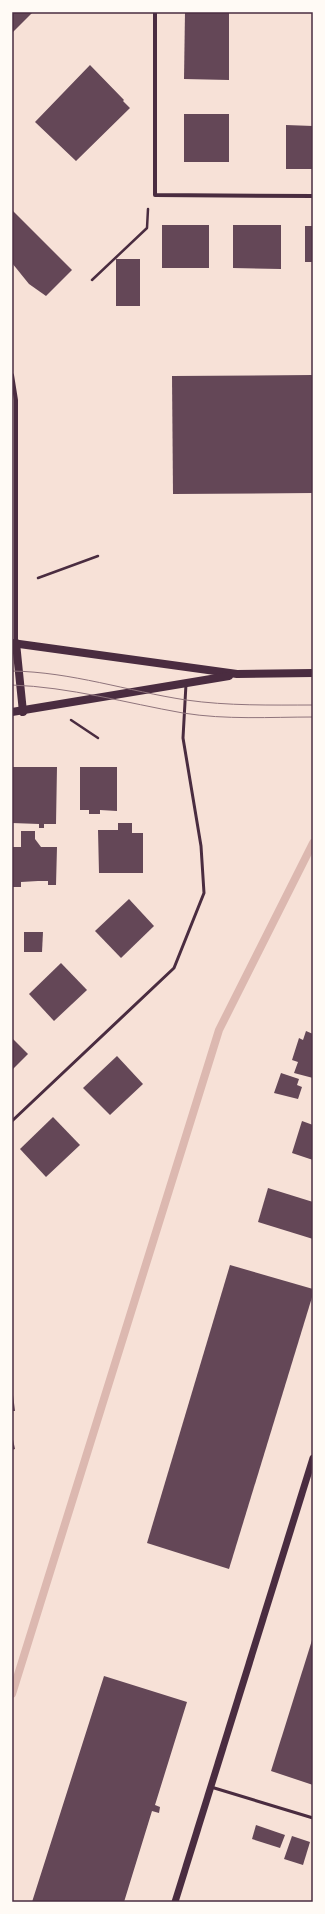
<svg xmlns="http://www.w3.org/2000/svg" width="325" height="1914" viewBox="0 0 325 1914" font-family="Cabin,sans-serif">
	<style>
		.lines { fill: none; stroke-linecap: round; stroke-linejoin: round }
		.stream { stroke: #dcb8b0; stroke-width: 8 }
		.building { fill: #644757 }
		.path { stroke: #4a2c40; stroke-width: 2.5 }
		.service { stroke: #4a2c40; stroke-width: 3 }
		.minor { stroke: #4a2c40; stroke-width: 4 }
		.tertiary { stroke: #4a2c40; stroke-width: 7 }
		.secondary { stroke: #4a2c40; stroke-width: 8 }
		.tram { stroke: #8f747c; stroke-width: 1 }
		.neatline { fill: none; stroke: #4a2c40; stroke-width: 1.5 }
	</style>
	<rect width="100%" height="100%" fill="#f7e1d7"/>
	<g class="lines">
		<!-- stream -->
		<path class="stream" d="M12,1694L219,1030L313,843"/>
	</g>
	<!-- building -->
	<g class="building">
		<path d="M12,12H33L12,33Z"/>
		<path d="M185,12H229V80L184,79Z"/>
		<path d="M90,65L124,100L123,101L130,108L76,161L35,122Z"/>
		<rect x="184" y="114" width="45" height="48"/>
		<path d="M286,125L313,126V169H286Z"/>
		<path d="M12,210L72,270L46,296L29,284L12,263Z"/>
		<rect x="162" y="225" width="47" height="43"/>
		<path d="M233,225H281V269L233,268Z"/>
		<rect x="305" y="226" width="8" height="36"/>
		<rect x="116" y="259" width="24" height="47"/>
		<path d="M313,375V493L173,494L172,376Z"/>
		<path d="M12,767H57L56,824H44V828H39V824L12,823Z"/>
		<path d="M80,767H117V811L100,810V814H89V810H80Z"/>
		<path d="M118,823H132V833H143V873H99L98,830H118Z"/>
		<path d="M21,831H35V839L41,847H57L56,885H48V881H38L21,882V887H12V847H21Z"/>
		<path d="M129,899L154,926L121,958L95,931Z"/>
		<path d="M24,932H43L42,952H24Z"/>
		<path d="M61,963L87,990L54,1021L29,994Z"/>
		<path d="M306,1031L313,1034V1078L294,1073L298,1062L292,1060L299,1038L303,1040Z"/>
		<path d="M12,1038L28,1054L12,1070Z"/>
		<path d="M117,1056L143,1084L110,1115L83,1088Z"/>
		<path d="M281,1073L299,1079L297,1085L302,1087L298,1099L274,1093Z"/>
		<path d="M53,1117L80,1145L46,1177L20,1149Z"/>
		<path d="M302,1121L313,1125V1160L292,1153Z"/>
		<path d="M268,1188L313,1202V1239L258,1222Z"/>
		<path d="M230,1265L313,1289V1294L229,1569L147,1543Z"/>
		<path d="M13,1395L15,1411H12V1396Z"/>
		<path d="M12,1435L15,1449L12,1450Z"/>
		<path d="M313,1637V1785L271,1771Z"/>
		<path d="M104,1676L187,1702L155,1805L160,1807L159,1813L152,1811L124,1902H32Z"/>
		<path d="M256,1825L285,1835L280,1848L252,1839Z"/>
		<path d="M292,1836L310,1842L303,1865L284,1859Z"/>
	</g>
	<g class="lines">
		<!-- path -->
		<g class="path">
			<path d="M92,280L147,228L148,209"/>
			<path d="M38,578L98,556"/>
			<path d="M71,720L98,738"/>
		</g>
		<!-- service -->
		<g class="service">
			<path d="M12,1121L174,968L204,893L201,846L183,738L186,684"/>
			<path d="M211,1787L313,1818"/>
		</g>
		<!-- minor -->
		<g class="minor">
			<path d="M155,12V195L313,196"/>
			<path d="M12,375L16,400V643"/>
		</g>
		<!-- tertiary -->
		<path class="tertiary" d="M175,1902L313,1458"/>
		<!-- secondary -->
		<g class="secondary">
			<path d="M12,643L237,674L313,673"/>
			<path d="M16,643L23,712"/>
			<path d="M12,712L229,676"/>
		</g>
		<!-- tram -->
		<g class="tram">
			<path d="M12,671C72,672 127,691 186,700C228,706 270,705 313,705"/>
			<path d="M12,685C70,687 126,703 183,713C226,720 270,717 313,717"/>
		</g>
	</g>
	<!-- border -->
	<rect width="325" height="1914" fill="none" stroke="#fffaf5" stroke-width="26"/>
	<rect x="13" y="13" width="299" height="1888" class="neatline"/>
</svg>
